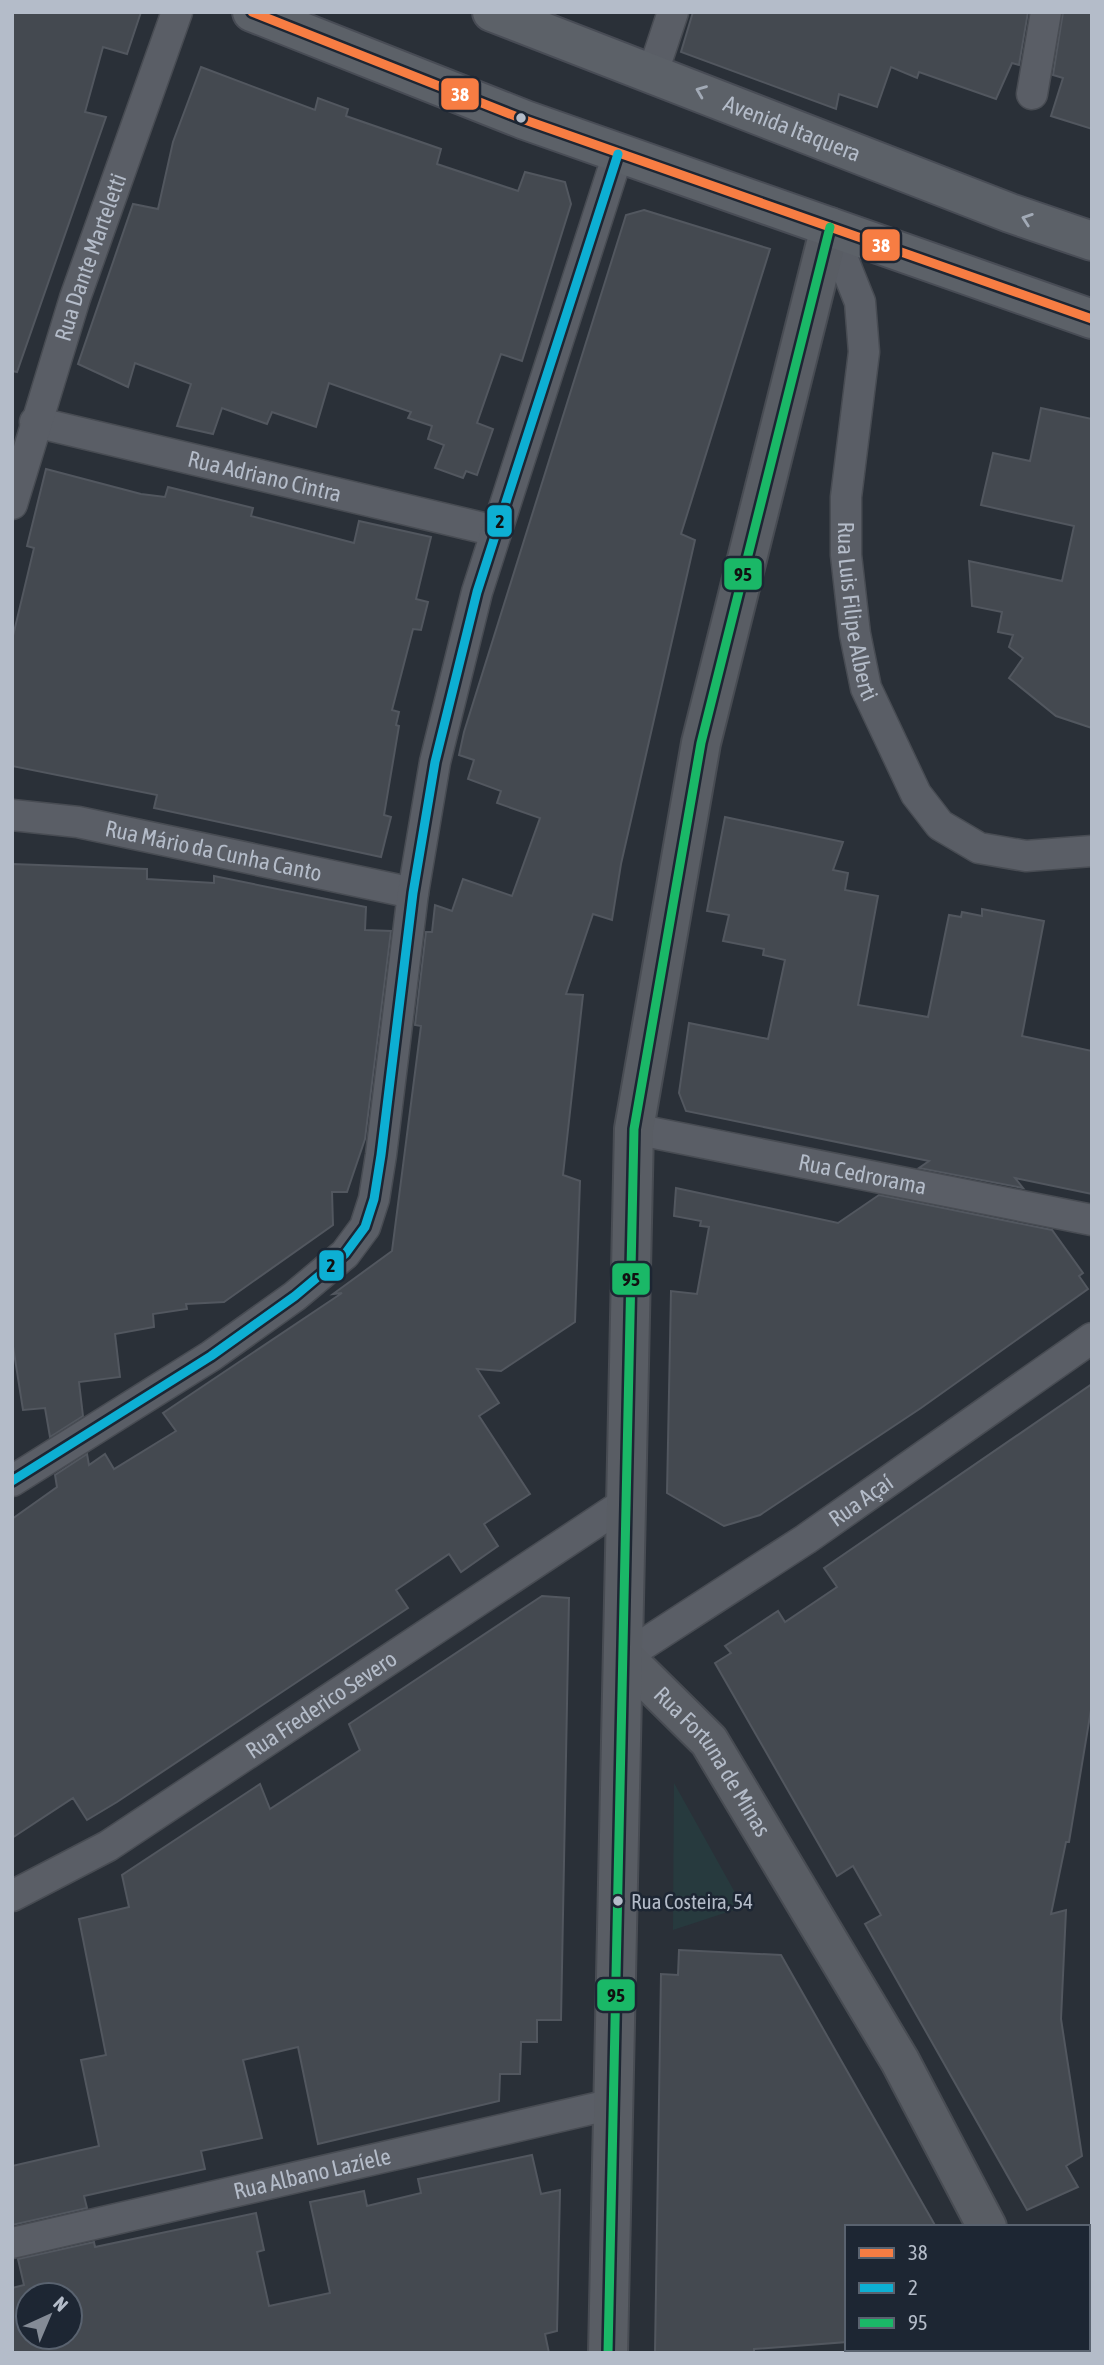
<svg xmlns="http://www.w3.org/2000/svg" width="1104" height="2365" viewBox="0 0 1104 2365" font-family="'Asap Condensed',sans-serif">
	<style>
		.green { fill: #273a3e }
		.building { fill: #444950; stroke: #52575f; stroke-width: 2; fill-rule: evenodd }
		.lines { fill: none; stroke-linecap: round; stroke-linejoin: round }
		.street-casing { stroke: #484c53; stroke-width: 33 }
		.secondary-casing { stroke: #484c53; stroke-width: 42 }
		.primary-casing { stroke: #484c55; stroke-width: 42 }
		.street { stroke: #5a5e66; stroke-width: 30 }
		.secondary { stroke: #595d64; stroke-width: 38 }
		.primary { stroke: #5c6168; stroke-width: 38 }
		.bus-1-casing { stroke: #1d2633; stroke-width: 14 }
		.bus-2-casing { stroke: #1d2633; stroke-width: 14 }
		.bus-3-casing { stroke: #1d2633; stroke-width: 14 }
		.bus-1 { stroke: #f77d43; stroke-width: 9 }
		.bus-2 { stroke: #0dafd3; stroke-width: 9 }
		.bus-3 { stroke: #1ab867; stroke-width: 9 }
		.oneway { stroke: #a2aab6 }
		.bus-dot { fill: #b4bcc9; stroke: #1d2633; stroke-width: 2.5 }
		.labels { text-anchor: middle; stroke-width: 5; stroke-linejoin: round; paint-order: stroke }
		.bus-label { font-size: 21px; fill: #b4bcc9; stroke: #1d2633; text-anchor: start }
		.street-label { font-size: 23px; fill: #b4bcc9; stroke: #1d2633 }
		.line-badge { stroke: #1d2633; stroke-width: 2.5 }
		.badge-label { font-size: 19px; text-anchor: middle; font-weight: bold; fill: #fff }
		.pale-badge-label { font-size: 19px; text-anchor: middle; font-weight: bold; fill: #111 }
	</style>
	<rect width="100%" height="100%" fill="#2a3038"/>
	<!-- green -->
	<path class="green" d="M674,1783L743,1907L673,1930Z"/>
	<!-- building -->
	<g class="building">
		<path d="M12,12H141L127,54L103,47L85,112L106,117L17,372L12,371Z"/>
		<path d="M693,12H1028L1019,65L1012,63L996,99L919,72L917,78L891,67L877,107L839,94L836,109L681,52Z"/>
		<path d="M1063,12H1092V129L1051,116L1063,78L1053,75Z"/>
		<path d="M201,67L315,110L318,98L348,109L346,116L441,149L437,164L518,191L525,172L565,182L571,204L522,361L501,354L477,423L493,429L477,475L466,471L463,478L435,468L444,445L428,439L432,426L408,418L411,412L329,383L316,427L272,412L267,424L222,408L213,434L177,426L191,384L135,363L128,387L78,364L133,204L158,209L173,142Z"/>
		<path d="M644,210L770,249L681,534L695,540L621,864L612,920L593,914L566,994L583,995L563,1175L580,1181L575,1322L501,1371L477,1369L499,1403L479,1416L530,1494L484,1524L498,1546L461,1572L449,1554L396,1590L408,1608L117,1802L87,1820L73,1798L12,1838V1519L57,1487L55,1475L87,1454L89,1465L105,1454L114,1469L176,1431L163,1413L342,1293L333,1294L392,1251L421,1026L415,1025L426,932H432L435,905L452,911L463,879L512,896L540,818L497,803L501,791L468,779L474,760L459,755L464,732L626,215Z"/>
		<path d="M1041,408L1092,419V728L1056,716L1009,678L1023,658L1009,647L1013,635L998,632L1002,612L972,606L969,561L1062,581L1074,526L981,505L993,453L1030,461Z"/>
		<path d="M46,469L141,494L165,497L168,487L253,508L251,516L354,543L359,521L431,537L416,599L428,602L421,630L413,629L392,710L399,712L396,725L399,726L384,815L391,817L381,857L154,808L157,795L12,766V640L34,548L27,546Z"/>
		<path d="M725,817L843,842L833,870L848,873L845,890L878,896L858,1005L928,1017L949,915L961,917L962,912L982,916V909L1044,921L1022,1036L1092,1051V1194L1015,1178L1023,1188L919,1168L929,1161L686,1111L679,1093L689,1023L768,1039L785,960L763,955L764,949L723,941L729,915L707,911Z"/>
		<path d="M12,864L147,869V879L214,883V876L366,907L365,930L391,931L365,1139L347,1192H332L333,1225L224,1302L186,1304L187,1309L153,1314L154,1327L115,1334L120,1377L79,1382L83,1416L50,1437L45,1408L23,1410L12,1340Z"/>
		<path d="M676,1188L838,1223L879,1195L1052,1230L1083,1273L1079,1276L1088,1289L921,1408L760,1515L724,1526L667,1493L671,1291L697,1294L709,1227L700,1226L701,1221L674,1216Z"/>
		<path d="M1092,1384V1704L1069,1842H1066L1051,1914L1066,1910L1061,2019L1082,2156L1066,2166L1078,2187L1027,2210L865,1924L881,1915L853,1866L837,1876L715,1663L731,1653L725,1646L778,1611L785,1622L837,1587L824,1568Z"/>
		<path d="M542,1596L569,1598L561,2020H537V2042H521L520,2074H500L499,2101L318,2144L298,2047L243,2060L262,2138L201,2151L205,2169L84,2196L87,2208L12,2225V2166L99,2146L81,2060L106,2055L79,1919L129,1907L122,1875L260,1784L270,1809L360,1750L349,1724Z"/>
		<path d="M679,1950L781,1955L936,2227H847V2342L754,2349V2353H655L661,1974L678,1975Z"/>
		<path d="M532,2155L541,2194L560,2190L557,2331L545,2334L549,2353H12V2288L24,2285L18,2259L94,2242L95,2247L256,2213L264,2250L257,2252L269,2306L330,2293L310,2202L364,2191L367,2206L421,2193L418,2179ZM28,2295H70V2337H28Z"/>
	</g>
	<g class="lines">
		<!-- street casing -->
		<g class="street-casing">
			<g id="street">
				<path d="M653,72L673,12"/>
				<path d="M1032,94L1046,12"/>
				<path id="s1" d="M830,227L860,302L864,352L846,497V555L855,634L866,688L916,794L940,825L979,848L1026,856L1092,851"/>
				<path id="s2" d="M35,422L496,531"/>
				<path id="s3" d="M12,504L75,298L177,12"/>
				<path id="s4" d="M12,815L78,822L413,893"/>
				<path id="s5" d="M634,1129L1092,1220"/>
				<path d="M12,1481L211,1356L295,1296L345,1254L365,1227L374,1199L381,1155L413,893L435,762L477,592L618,154"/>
				<path id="s6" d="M624,1657L806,1539L1092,1338"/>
				<path id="s7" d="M12,1896L108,1846L625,1503"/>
				<path id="s8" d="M12,2243L613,2104"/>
				<path d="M1088,2271L1092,2269"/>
			</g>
		</g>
		<!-- secondary casing -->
		<g class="secondary-casing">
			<g id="secondary">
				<path id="s9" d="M624,1657L709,1741L900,2061L987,2227"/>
				<path d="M1053,2349L1055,2353"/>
				<path d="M608,2353L634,1129L701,743L830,227"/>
			</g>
		</g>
		<!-- primary casing -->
		<g class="primary-casing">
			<g id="primary">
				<path d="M252,12L525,120L1092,319"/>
				<path id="s10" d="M492,12L1010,213L1092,241"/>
			</g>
		</g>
		<!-- street -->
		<use href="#street" class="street"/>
		<!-- secondary -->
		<use href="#secondary" class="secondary"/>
		<!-- primary -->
		<use href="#primary" class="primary"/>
		<!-- bus-1 casing -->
		<g class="bus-1-casing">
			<path id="bus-1" d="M252,12L525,120L1092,319"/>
		</g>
		<!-- bus-2 casing -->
		<g class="bus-2-casing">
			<path id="bus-2" d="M12,1481L211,1356L295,1296L345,1254L365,1227L374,1199L381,1155L413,893L435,762L477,592L618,154"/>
		</g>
		<!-- bus-3 casing -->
		<g class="bus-3-casing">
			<path id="bus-3" d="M608,2353L634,1129L701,743L830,227"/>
		</g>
		<!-- bus-1 -->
		<use href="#bus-1" class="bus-1"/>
		<!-- bus-2 -->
		<use href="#bus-2" class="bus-2"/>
		<!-- bus-3 -->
		<use href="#bus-3" class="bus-3"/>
	</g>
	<!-- one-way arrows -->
	<defs><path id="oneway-chevron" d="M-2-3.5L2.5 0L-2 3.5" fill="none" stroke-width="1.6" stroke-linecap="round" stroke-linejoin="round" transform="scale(1.75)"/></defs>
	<g class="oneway">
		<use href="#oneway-chevron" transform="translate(701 91) rotate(-158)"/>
		<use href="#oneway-chevron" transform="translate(1027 219) rotate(-161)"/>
	</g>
	<!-- markers -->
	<g class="bus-dot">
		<circle cx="521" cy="118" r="6"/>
		<circle cx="618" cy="1901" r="6"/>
	</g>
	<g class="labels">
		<!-- bus labels -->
		<g class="bus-label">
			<text x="631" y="1909">Rua Costeira, 54</text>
		</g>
		<!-- street labels -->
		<g class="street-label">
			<text dy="8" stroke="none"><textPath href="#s10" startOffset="322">Avenida Itaquera</textPath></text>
			<text dy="8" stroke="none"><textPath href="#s3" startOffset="259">Rua Dante Marteletti</textPath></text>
			<text dy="8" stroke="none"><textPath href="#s2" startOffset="236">Rua Adriano Cintra</textPath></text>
			<text dy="8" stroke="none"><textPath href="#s1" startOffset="392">Rua Luis Filipe Alberti</textPath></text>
			<text dy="8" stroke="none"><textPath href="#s4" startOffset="205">Rua Mário da Cunha Canto</textPath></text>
			<text dy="8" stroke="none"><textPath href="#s5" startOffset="233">Rua Cedrorama</textPath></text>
			<text dy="8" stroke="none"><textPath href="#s6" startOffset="284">Rua Açaí</textPath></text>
			<text dy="8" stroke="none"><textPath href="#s7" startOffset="364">Rua Frederico Severo</textPath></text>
			<text dy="8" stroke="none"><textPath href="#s9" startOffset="138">Rua Fortuna de Minas</textPath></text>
			<text dy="8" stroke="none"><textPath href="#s8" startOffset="308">Rua Albano Lazíele</textPath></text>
		</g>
	</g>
	<g class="line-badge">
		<rect x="440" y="77" width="40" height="34" rx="7" fill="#f77d43"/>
		<rect x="861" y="228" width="40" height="34" rx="7" fill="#f77d43"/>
		<rect x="486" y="504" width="27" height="34" rx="7" fill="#0dafd3"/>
		<rect x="723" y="557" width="40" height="34" rx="7" fill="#1ab867"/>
		<rect x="318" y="1249" width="27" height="33" rx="7" fill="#0dafd3"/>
		<rect x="611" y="1262" width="40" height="34" rx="7" fill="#1ab867"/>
		<rect x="596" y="1978" width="40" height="34" rx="7" fill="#1ab867"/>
	</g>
	<g class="badge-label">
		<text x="460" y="101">38</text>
		<text x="881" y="252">38</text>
	</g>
	<g class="pale-badge-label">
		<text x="500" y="528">2</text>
		<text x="743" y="581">95</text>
		<text x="331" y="1272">2</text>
		<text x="631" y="1286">95</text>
		<text x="616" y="2002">95</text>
	</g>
	<!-- border -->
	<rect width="1104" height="2365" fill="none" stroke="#b4bcc9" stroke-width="28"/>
	<!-- legend -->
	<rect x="845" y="2225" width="245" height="126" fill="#1d2633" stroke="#59626f" stroke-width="2"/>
	<rect x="859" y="2248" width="35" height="10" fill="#f77d43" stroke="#59626f" stroke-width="2"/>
	<text x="908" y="2260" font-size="21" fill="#b4bcc9">38</text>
	<rect x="859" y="2283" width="35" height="10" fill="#0dafd3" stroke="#59626f" stroke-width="2"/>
	<text x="908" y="2295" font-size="21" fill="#b4bcc9">2</text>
	<rect x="859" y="2318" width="35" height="10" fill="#1ab867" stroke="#59626f" stroke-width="2"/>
	<text x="908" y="2330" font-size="21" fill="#b4bcc9">95</text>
	<!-- north arrow -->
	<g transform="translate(49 2316) rotate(44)"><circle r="33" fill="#1d2633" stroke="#59626f" stroke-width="2"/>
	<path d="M0-5L12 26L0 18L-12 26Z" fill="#848b96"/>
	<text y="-10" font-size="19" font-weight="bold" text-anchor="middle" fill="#b4bcc9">N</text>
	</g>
</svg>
